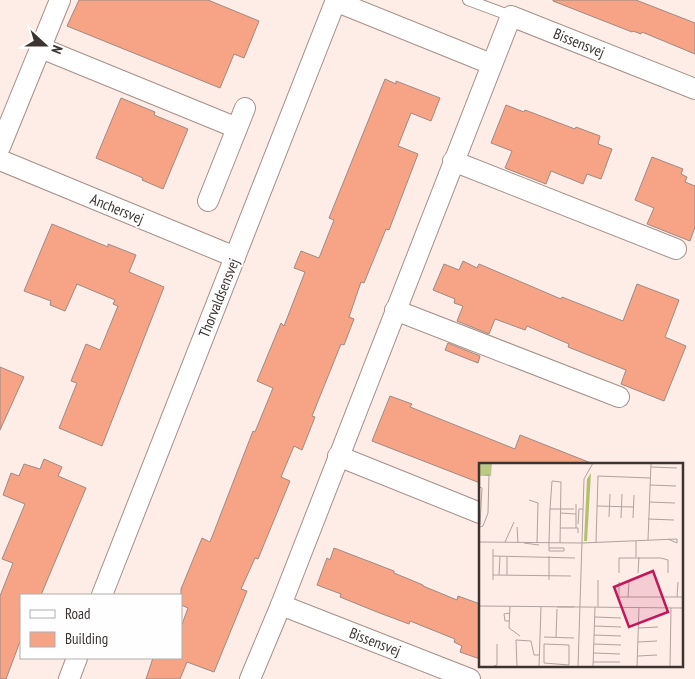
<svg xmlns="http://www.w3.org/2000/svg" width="695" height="679" viewBox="0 0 695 679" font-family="'PT Sans Narrow',sans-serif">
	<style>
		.building { fill: #f7a486; stroke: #9e8a83 }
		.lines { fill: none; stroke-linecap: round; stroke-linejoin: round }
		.lane-casing { stroke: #a49089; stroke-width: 12 }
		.street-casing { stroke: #a49089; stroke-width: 22 }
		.lane { stroke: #fff; stroke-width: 10 }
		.street { stroke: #fff; stroke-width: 20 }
		.labels { text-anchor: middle; stroke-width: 4; stroke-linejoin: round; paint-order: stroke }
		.street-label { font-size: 15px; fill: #3c3431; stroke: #fefefe }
		.inset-road { fill: none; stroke: #b0a29e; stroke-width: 1 }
		.view { fill: #c2185b; fill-opacity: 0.15; stroke: #c2185b; stroke-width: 2.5 }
		.inset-edge { fill: none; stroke: #3c3431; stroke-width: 2.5 }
	</style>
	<rect width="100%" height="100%" fill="#feece6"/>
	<!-- building -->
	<g class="building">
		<path d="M79,0H208L259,21L244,58L234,54L220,88L67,26Z"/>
		<path d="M553,0H636L695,23V54L642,32L641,34L633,31L632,32L553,1Z"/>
		<path d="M385,79L396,84V81L440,98L431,121L411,113L398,146L418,154L389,230L386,229L364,283L361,282L349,317L354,319L344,345L341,344L312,416L315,417L302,450L294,446L281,477L290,481L258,559L255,558L241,589L247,591L214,672L187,662L180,679H146L153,658H181V627L188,608L181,605V589L202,538L210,542L253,431L255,432L273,388L257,381L281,323L284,326L305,272L294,268L301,251L319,258L334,220L329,218Z"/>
		<path d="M121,98L155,112L154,115L188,129L163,189L142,180L143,178L96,158Z"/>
		<path d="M506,105L524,112L525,110L575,129L576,127L600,136L598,144L612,149L601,179L587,174L583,184L551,171L546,184L505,168L512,151L491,143Z"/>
		<path d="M652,157L683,169L681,174L687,177L685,182L695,186V227L690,241L647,224L654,208L635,200Z"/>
		<path d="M52,224L108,247V244L136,255L129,272L164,287L102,446L59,428L77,383L71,381L86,344L100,350L118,306L113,304L115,300L77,284L65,311L50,305L51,301L24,291Z"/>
		<path d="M463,261L477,268L479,264L561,299L562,297L623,321L637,284L679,300L665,337L686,346L664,401L621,384L626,370L568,347L569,344L527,326L525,330L495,319L489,334L457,321L463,306L454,303L455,299L433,290L444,264L459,270Z"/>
		<path d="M448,343L480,356L478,363L445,350Z"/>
		<path d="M0,367L24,377L0,430Z"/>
		<path d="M390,396L412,404L410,407L515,449L520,435L591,463L590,464H480V483L372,441Z"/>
		<path d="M44,459L62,467L58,476L86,488L41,595H21V639L6,679H0V596L13,563L2,559L25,504L3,495L11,473L19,476L24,464L40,469Z"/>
		<path d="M334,548L394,571V573L423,585V586L457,600L458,596L480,604V659L460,652L462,646L454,642L455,639L410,621L409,624L377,612L340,597L341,594L317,585L327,558L330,560Z"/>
	</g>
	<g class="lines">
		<!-- lane casing -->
		<g class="lane-casing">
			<path id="lane" d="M468,0L511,16"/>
		</g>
		<!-- street casing -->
		<g class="street-casing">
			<g id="street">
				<path d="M335,1L491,64"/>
				<path d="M41,48L237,128"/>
				<path d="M0,147L60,0"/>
				<path d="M0,160L235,257"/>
				<path d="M453,161L676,249"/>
				<path d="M208,201L245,108"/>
				<path d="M395,310L619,397"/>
				<path d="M338,456L480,513"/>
				<path d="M102,595L336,0"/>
				<path d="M281,605L470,679"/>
				<path d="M69,679L77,658"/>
				<path d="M250,679L281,605L511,16L695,89"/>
			</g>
		</g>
		<!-- lane -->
		<use href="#lane" class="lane"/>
		<!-- street -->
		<use href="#street" class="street"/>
	</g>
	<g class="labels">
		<!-- street labels -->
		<g class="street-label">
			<text transform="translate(579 43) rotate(22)" y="5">Bissensvej</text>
			<text transform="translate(117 209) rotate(22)" y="5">Anchersvej</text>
			<text transform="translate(219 298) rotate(-68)" y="5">Thorvaldsensvej</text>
			<text transform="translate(375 642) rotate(21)" y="5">Bissensvej</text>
		</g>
	</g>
	<!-- overview -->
	<g transform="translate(479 463)">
		<rect width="204" height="204" fill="#feece6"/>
		<path d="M0,0H13L12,13H0Z" fill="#bdca84"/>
		<path d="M112,10L108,78H105L108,16Z" fill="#b3c16f"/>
		<path class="inset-road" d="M172,4L198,5M171,22L197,23M0,24L3,25L1,62M50,37L59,40L58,80M170,39L196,40M118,43L154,44M71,46H95M81,50L97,51M130,54L131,31M142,55L143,31M154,55L155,32M169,56L195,57M99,61L100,46H104M1,64L4,63L9,50L10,12H6M38,64L39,80M81,65H99V70M97,65V41M169,77L172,0M0,79L103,80L198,76V80L189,76M26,79L35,59M45,80L60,82M117,80L119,13L171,15M70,85H85V88H70V79L71,46L73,18L82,19L81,80M14,93L96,95M70,93V117M157,94V78M140,110V95H182L189,97V110M159,110L160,94M14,112L92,113M20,112L21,93M28,112V94M14,117V86M140,119V134H204M149,134L150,119M198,134L199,119M0,143L204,145M31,143L30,165L41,173M78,144H95M119,144V117M116,154L142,155M30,158H26L25,151L31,150M115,163L142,164M159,165L179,164M115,172L142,173M65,174L95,175M77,174L78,146M159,179L178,178M65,181L90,182V202L65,200ZM115,181L142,182M115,190L141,191M159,193L178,192M114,199H141M13,204L18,202V181M38,204L37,177L52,178L55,192H60M60,204L62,144M99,204L105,16L114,0M114,204L116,144M158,204L160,144M191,204L192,145"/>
		<path class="view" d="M174,108L189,149L150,164L135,124Z"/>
		<rect width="204" height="204" class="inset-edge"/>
	</g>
	<!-- legend -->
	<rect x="20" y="594" width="162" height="65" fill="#fefefe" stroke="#b0adac"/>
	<rect x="30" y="610" width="25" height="8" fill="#ffffff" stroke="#b0adac"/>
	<text x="65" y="619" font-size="15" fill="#3c3431">Road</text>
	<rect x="30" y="632" width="25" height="15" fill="#f7a486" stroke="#b0adac"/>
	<text x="65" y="644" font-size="15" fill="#3c3431">Building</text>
	<!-- north arrow -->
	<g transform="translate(45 45) rotate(111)" stroke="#fefefe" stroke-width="4" paint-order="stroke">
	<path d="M0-4L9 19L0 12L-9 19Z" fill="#3c3431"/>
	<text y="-8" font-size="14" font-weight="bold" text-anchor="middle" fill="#3c3431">N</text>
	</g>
</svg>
